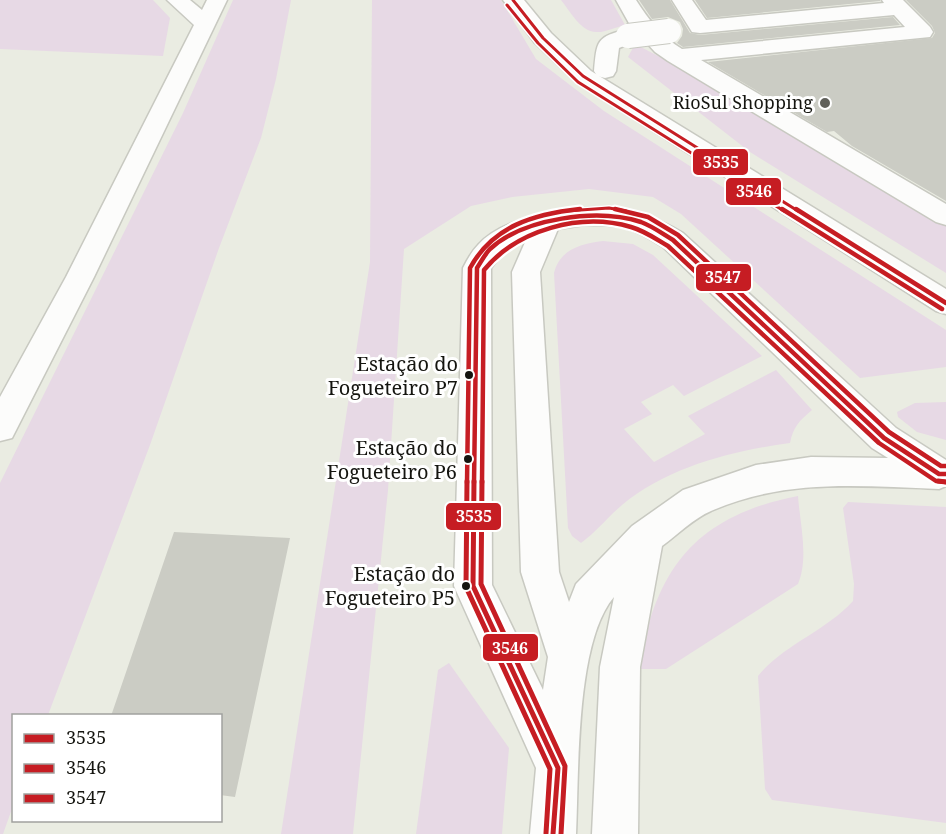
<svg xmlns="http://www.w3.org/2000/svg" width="946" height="834" viewBox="0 0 946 834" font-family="'Noto Serif',serif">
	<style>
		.green { fill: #e7d9e5 }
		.building { fill: #cbccc4 }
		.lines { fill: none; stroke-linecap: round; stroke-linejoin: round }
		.minor-casing { stroke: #c8c9c1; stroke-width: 3 }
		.major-casing { stroke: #c8c9c1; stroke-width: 3 }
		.minor { fill: #fcfcfb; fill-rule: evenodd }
		.major { fill: #fcfcfb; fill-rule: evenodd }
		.minor-bridge-casing { stroke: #c8c9c1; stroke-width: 26; stroke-linecap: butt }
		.minor-bridge { stroke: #fcfcfb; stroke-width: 24 }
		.bus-1-far2-casing { stroke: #fff; stroke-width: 6 }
		.bus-1-far1-casing { stroke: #fff; stroke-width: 9 }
		.bus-1-casing { stroke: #fff; stroke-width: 10 }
		.bus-2-far2-casing { stroke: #fff; stroke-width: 6 }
		.bus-2-far1-casing { stroke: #fff; stroke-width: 9 }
		.bus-2-casing { stroke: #fff; stroke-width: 10 }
		.bus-3-far2-casing { stroke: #fff; stroke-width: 6 }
		.bus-3-far1-casing { stroke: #fff; stroke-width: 9 }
		.bus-3-casing { stroke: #fff; stroke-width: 10 }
		.bus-1-far2 { stroke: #c61d23; stroke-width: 3 }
		.bus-1-far1 { stroke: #c61d23; stroke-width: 4.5 }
		.bus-1 { stroke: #c61d23; stroke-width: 5 }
		.bus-2-far2 { stroke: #c61d23; stroke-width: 3 }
		.bus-2-far1 { stroke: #c61d23; stroke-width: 4.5 }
		.bus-2 { stroke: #c61d23; stroke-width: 5 }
		.bus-3-far2 { stroke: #c61d23; stroke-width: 3 }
		.bus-3-far1 { stroke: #c61d23; stroke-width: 4.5 }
		.bus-3 { stroke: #c61d23; stroke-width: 5 }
		.poi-dot { fill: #60605a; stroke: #fff; stroke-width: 2 }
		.bus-dot { fill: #151510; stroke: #fff; stroke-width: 2 }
		.labels { text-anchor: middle; stroke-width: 6; stroke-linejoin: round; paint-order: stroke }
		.far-poi-label { font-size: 18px; fill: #151510; stroke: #fff; text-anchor: end }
		.bus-label { font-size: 20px; fill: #151510; stroke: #fff; text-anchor: end }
		.line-badge { stroke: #fff; stroke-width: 2 }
		.badge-label { font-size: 16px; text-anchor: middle; font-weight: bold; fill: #fff }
	</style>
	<rect width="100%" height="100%" fill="#eaece2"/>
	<!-- green -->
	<g class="green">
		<path d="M0,0H153L170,18L163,56L0,49Z"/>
		<path d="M233,0H291L276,79L261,138L219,248L150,445L48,715L14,716L13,806L3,834H0V483L183,113Z"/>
		<path d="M372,0H501L536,59L604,111L946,330V367L860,378L681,214L653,197L589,189L512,197L471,206L404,249L388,490L353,834H281L370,262Z"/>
		<path d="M561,0H611L625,25C616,27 604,33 596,32C581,32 570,11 561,0Z"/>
		<path d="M635,44L685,70L946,225V273L750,152L628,57Z"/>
		<path d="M603,241L633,244L653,255L762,356L684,396L673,385L641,402L652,414L624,429L654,462L705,434L688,416L776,370L812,410C800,420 793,427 790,443C732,451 668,467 622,505C608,517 596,532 581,543L572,536L568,528L554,273C560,249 581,244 603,241Z"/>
		<path d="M946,402V440L917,432L898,417L897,412L915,403Z"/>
		<path d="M798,496C800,524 809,558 798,584L666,669H639C655,568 696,516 798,496Z"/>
		<path d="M848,502L946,507V823L772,800L765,789L758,676C783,645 826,631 853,601L854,584L843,508Z"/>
		<path d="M449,663L509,748L502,834H416L438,670Z"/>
	</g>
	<!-- building -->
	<g class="building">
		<path d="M639,0H670L690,33L700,35L893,17L900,25L683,47L677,43L682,36L683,29L680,22L668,17L652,19Z"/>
		<path d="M695,0H880V1L707,18Z"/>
		<path d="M906,0H946V201L852,146L834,131L827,132L708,62L932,38L935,33L932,26Z"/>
		<path d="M174,532L290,538L235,797L220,795V716H111Z"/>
	</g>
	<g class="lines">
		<!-- minor casing -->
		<g class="minor-casing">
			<g id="minor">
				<path d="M167,0H190L202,10L207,0H227L94,277L12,438L0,441V397L66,277L194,25Z"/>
				<path d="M616,0H636C648,19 662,37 682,49L905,27L894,15L700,33L692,32L672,0H692L706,20L884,3L882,0H903L930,27L933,32L930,37L701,60L946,204V225L936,222L668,61L655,52L630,25Z"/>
				<path d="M628,29L636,31L639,36L636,41L619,48L616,71L613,76L605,78L597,76L594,71C597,40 596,37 628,29Z"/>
				<path d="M606,207C635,210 658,218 683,233L896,428L946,460V486L939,489C860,486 786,478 711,511C694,518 677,535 662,546L640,667L638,834H592L600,667L614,597C575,642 579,774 576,834H530L536,768L454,586L463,268C467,260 472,251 478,245C504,215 569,208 606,207ZM584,225C621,224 632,227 663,247L872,448L888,458L811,457L756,465L683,490L632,526L576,584L569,602L559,572L540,272L558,229ZM526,240L512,272L521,572L548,657L543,690L492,585L491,268L500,256Z"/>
			</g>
		</g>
		<!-- major casing -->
		<g class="major-casing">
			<path id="major" d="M503,0H524L551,33L591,71L946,289V314L936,311L575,81L535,43Z"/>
		</g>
		<!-- minor -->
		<use href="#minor" class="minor"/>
		<!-- major -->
		<use href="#major" class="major"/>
		<!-- minor-bridge casing -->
		<g class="minor-bridge-casing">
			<path id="minor-bridge" d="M628,36L669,31"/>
		</g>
		<!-- minor-bridge -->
		<use href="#minor-bridge" class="minor-bridge"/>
		<!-- bus-1-far2 casing -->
		<g class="bus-1-far2-casing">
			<path id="bus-1-far2" d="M513,0L543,38L583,76L798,211"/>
		</g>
		<!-- bus-1-far1 casing -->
		<g class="bus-1-far1-casing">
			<g id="bus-1-far1">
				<path d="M796,209L946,303"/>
				<path d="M474,483L477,268C481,262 485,254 490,249C524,218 597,208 641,222C652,226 663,234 673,240L884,438L939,474H946"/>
			</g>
		</g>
		<!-- bus-1 casing -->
		<g class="bus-1-casing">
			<path id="bus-1" d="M474,481L473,586L558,768L553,834"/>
		</g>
		<!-- bus-2-far2 casing -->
		<g class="bus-2-far2-casing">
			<path id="bus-2-far2" d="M507,5L538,43L578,82L784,211"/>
		</g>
		<!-- bus-2-far1 casing -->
		<g class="bus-2-far1-casing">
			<g id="bus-2-far1">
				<path d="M782,209L942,309"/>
				<path d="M482,483L484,270C517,230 580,212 631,227C645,231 656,239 668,246L879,443L936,481L946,482"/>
			</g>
		</g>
		<!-- bus-2 casing -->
		<g class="bus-2-casing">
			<g id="bus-2">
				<path d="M482,481L481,584L565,766L561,834"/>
				<path d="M938,481L946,482"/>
			</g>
		</g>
		<!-- bus-3-far2 casing -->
		<g class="bus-3-far2-casing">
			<path id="bus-3-far2" d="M566,211L609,208L626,211"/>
		</g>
		<!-- bus-3-far1 casing -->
		<g class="bus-3-far1-casing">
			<g id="bus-3-far1">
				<path d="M615,209L648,217L678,235L889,432L941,466H946"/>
				<path d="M467,483L470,268C493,226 534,214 580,209"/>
			</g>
		</g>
		<!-- bus-3 casing -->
		<g class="bus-3-casing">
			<path id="bus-3" d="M467,481L466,587L550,769L546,833"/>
		</g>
		<!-- bus-1-far2 -->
		<use href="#bus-1-far2" class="bus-1-far2"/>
		<!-- bus-1-far1 -->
		<use href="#bus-1-far1" class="bus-1-far1"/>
		<!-- bus-1 -->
		<use href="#bus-1" class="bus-1"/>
		<!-- bus-2-far2 -->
		<use href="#bus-2-far2" class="bus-2-far2"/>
		<!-- bus-2-far1 -->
		<use href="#bus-2-far1" class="bus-2-far1"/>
		<!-- bus-2 -->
		<use href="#bus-2" class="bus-2"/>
		<!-- bus-3-far2 -->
		<use href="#bus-3-far2" class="bus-3-far2"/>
		<!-- bus-3-far1 -->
		<use href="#bus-3-far1" class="bus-3-far1"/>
		<!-- bus-3 -->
		<use href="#bus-3" class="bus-3"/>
	</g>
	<!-- markers -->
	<circle class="poi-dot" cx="825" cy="103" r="6"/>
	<g class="bus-dot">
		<circle cx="469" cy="375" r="5"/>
		<circle cx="468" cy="459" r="5"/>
		<circle cx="466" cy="586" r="5"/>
	</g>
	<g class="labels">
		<!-- far-poi labels -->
		<g class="far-poi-label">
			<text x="813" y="109">RioSul Shopping</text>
		</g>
		<!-- bus labels -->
		<g class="bus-label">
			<text x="458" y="371">Estação do<tspan x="458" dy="24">Fogueteiro P7</tspan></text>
			<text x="457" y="455">Estação do<tspan x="457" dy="24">Fogueteiro P6</tspan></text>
			<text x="455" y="581">Estação do<tspan x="455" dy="24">Fogueteiro P5</tspan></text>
		</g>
	</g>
	<g class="line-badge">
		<rect x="692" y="148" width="57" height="28" rx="6" fill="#c61d23"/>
		<rect x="725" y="177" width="57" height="29" rx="6" fill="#c61d23"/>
		<rect x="695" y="263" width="57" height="29" rx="6" fill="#c61d23"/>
		<rect x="445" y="502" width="57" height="29" rx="6" fill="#c61d23"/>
		<rect x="482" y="633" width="57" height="29" rx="6" fill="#c61d23"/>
	</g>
	<g class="badge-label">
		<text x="721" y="168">3535</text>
		<text x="754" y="197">3546</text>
		<text x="723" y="283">3547</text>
		<text x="474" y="522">3535</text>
		<text x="510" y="654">3546</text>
	</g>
	<!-- legend -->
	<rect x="12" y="714" width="210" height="108" fill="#ffffff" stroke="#a1a19f" stroke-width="1.5"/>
	<rect x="24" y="734" width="30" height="9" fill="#c61d23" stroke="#a1a19f" stroke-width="1.5"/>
	<text x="66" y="744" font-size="18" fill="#151510">3535</text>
	<rect x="24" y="764" width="30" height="9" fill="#c61d23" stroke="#a1a19f" stroke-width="1.5"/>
	<text x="66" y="774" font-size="18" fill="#151510">3546</text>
	<rect x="24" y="794" width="30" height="9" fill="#c61d23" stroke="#a1a19f" stroke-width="1.5"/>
	<text x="66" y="804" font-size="18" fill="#151510">3547</text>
</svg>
